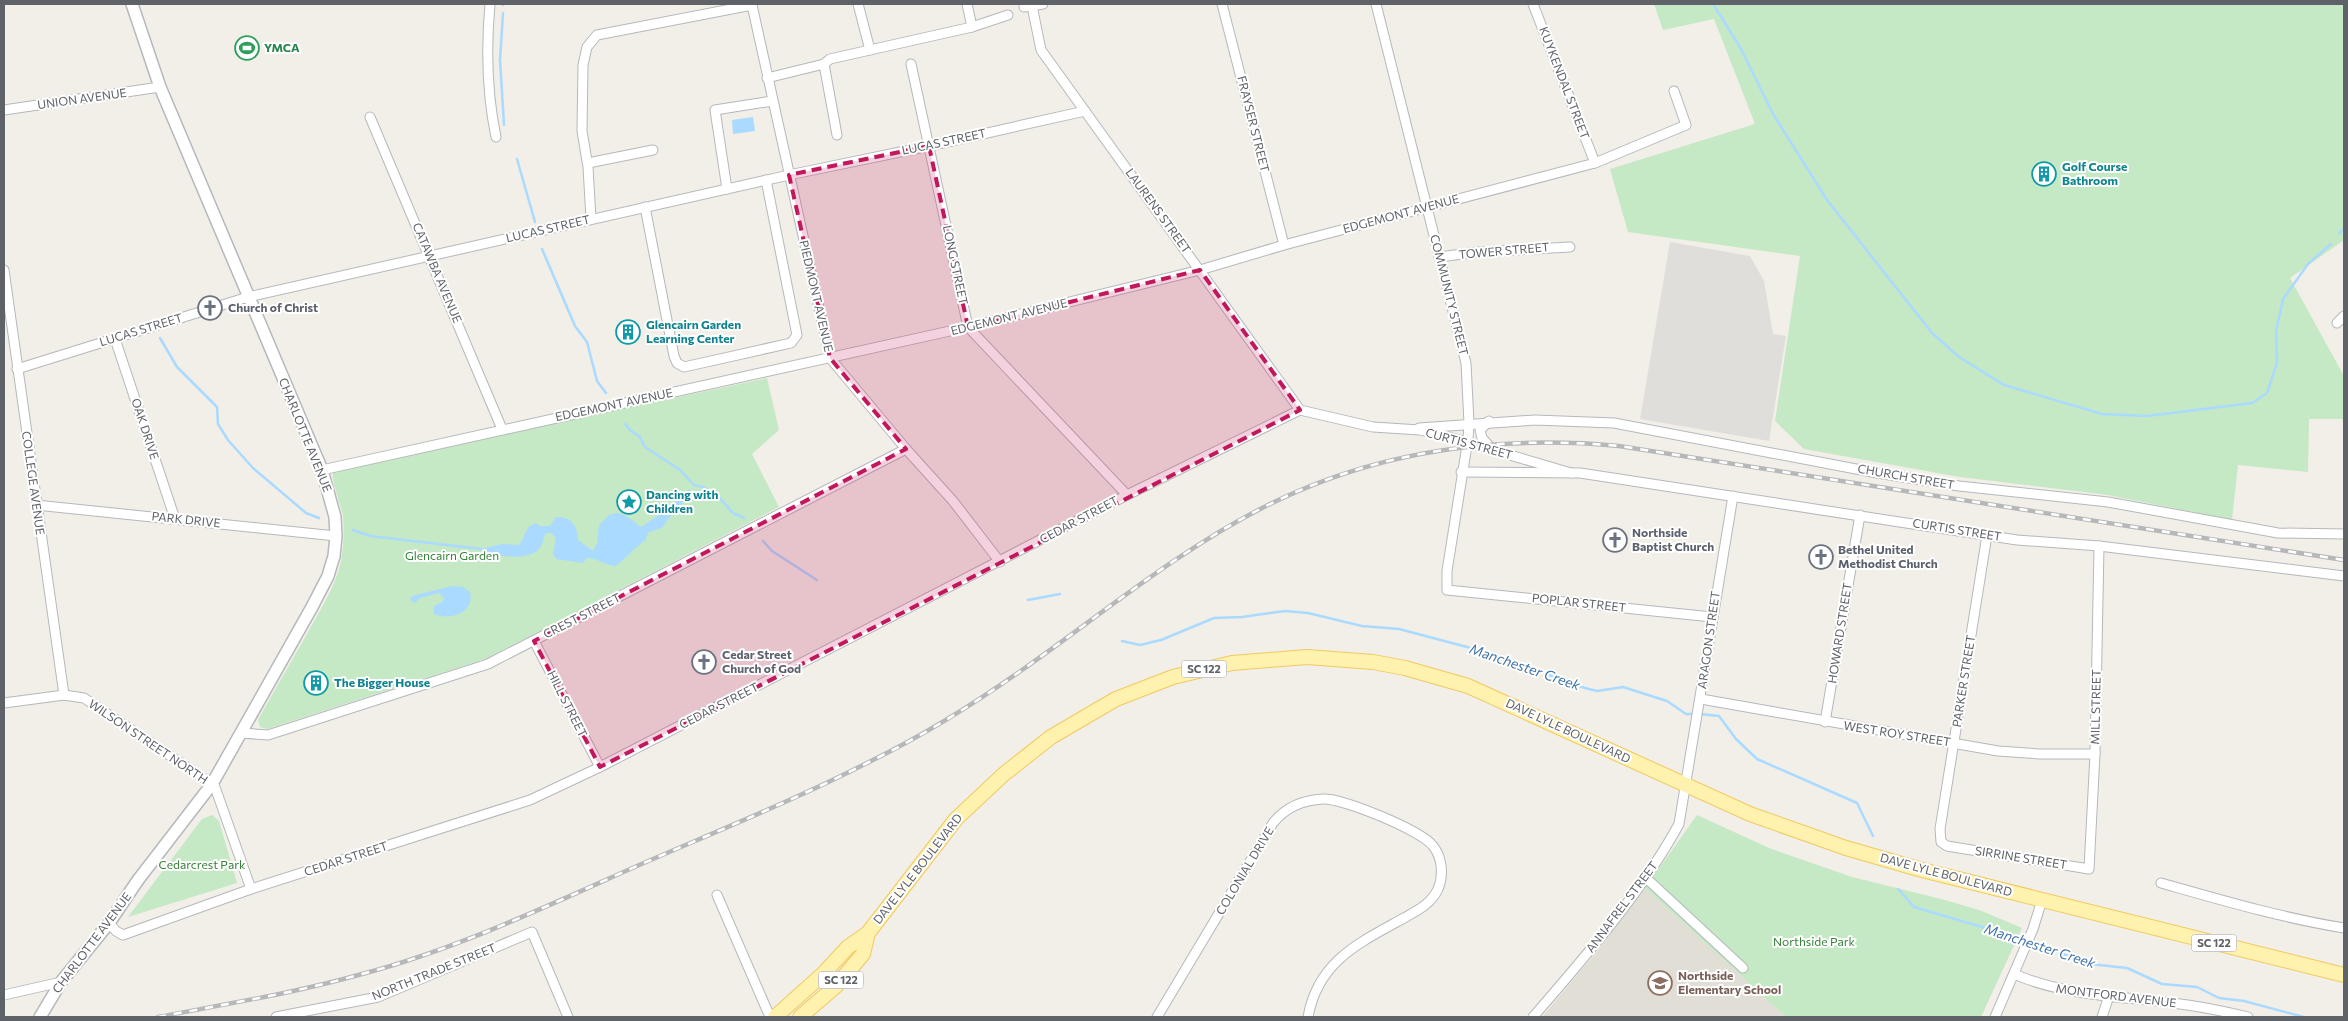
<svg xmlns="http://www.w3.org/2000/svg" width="2348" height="1021" viewBox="0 0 2348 1021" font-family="Commissioner,sans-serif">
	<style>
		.industrial { fill: #e0deda }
		.education { fill: #e1ded6 }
		.green { fill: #c5e8c5 }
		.water { fill: #aadaff }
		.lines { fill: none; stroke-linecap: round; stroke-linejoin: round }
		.stream { stroke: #aadaff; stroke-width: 2.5 }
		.minor-casing { stroke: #b5b8bc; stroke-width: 11 }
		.tertiary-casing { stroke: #b5b8bc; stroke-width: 14 }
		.primary-casing { stroke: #f2c960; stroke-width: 16 }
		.minor { stroke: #fff; stroke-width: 9 }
		.tertiary { stroke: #fff; stroke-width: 11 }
		.primary { stroke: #fff2af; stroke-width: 14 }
		.rail-casing { stroke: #b6b7b8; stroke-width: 4.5 }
		.rail { stroke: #fff; stroke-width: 2.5; stroke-dasharray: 8; stroke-linecap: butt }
		.marked { fill: #c2185b; fill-opacity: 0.2; stroke: #c2185b; stroke-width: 4; stroke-dasharray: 10 6; stroke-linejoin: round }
		.labels { text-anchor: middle; stroke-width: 4; stroke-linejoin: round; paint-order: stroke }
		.shield { fill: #fff; stroke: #8f9295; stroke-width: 1 }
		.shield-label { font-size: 11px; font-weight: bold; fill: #5f6368 }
		.leisure-label { font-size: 12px; font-weight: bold; fill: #27864d; stroke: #fff; text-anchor: start }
		.street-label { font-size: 12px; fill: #5f6368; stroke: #fff }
		.culture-label { font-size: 12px; font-weight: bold; fill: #0d838f; stroke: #fff; text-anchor: start }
		.worship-label { font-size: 12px; font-weight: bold; fill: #5b616d; stroke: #fff; text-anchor: start }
		.park-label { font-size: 12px; fill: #348238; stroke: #fff }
		.education-label { font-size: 12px; font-weight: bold; fill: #785e54; stroke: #fff; text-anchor: start }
		.water-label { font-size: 14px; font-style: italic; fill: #4174aa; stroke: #fff }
	</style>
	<rect width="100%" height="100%" fill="#f1efe8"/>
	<!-- industrial -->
	<path class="industrial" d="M1670,242L1750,256L1764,281L1773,334L1786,336L1769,441L1640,419Z"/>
	<!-- education -->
	<path class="education" d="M1645,888L1786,1017H1542L1599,949Z"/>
	<!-- green -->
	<g class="green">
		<path d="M1654,4H2344V240L2290,278L2344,376V419H2309L2308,472L2238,465L2232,520L2108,495L1960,477L1804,449L1775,421L1800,256L1628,232L1610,169L1755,124L1714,19L1663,30Z"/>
		<path d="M767,378L779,430L752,454L779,507L488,658L267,729L260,727L258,720C274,691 291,662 307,634C320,610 339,582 342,554C344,542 344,529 343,516C341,505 331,480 333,472L339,469Z"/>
		<path d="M212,815L219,821L237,883L128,917L202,819Z"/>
		<path d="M1697,815L1769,848L1852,877L1945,900L1982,911L2022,928L1981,1017H1786L1645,888Z"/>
	</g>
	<!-- water -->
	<g class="water">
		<path d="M753,117L755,131L733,134L732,120Z"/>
		<path d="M691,489C684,506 671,512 663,527L648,533L646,539L616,566C604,565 595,557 587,558L583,563L556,559L553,554L556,538L551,533H546C543,539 543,545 538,550C527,561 494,557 481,549L502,544L519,545C526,537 524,527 536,523L540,526H550L556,517C572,517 577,525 578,540L593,551L597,543L599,526C615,504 624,514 641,527L671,507L686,491Z"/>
		<path d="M452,586L463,587L470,592C475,613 450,621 434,614V606L442,602L444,598L439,593L420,598L415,603L410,600L412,596Z"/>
	</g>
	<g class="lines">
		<!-- stream -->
		<g class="stream">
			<path d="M1713,4L1740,47L1773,114L1827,200L1932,333L1959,357L2004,385L2102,414L2147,416L2252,403L2267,393L2277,363L2276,331L2283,299L2308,264L2331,244"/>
			<path d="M503,5V4"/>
			<path d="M503,13L500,60L504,125"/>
			<path d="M517,159L535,222"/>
			<path d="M2339,234L2344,228"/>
			<path d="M542,249L575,326L587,342L597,381L606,393"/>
			<path d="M160,338L177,367L217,407L218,424L228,440L253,468L306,513L319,518"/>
			<path d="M625,424L631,431L639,436L645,447L680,470L694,485L703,487L716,494L733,513L744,518"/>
			<path d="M353,530L370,536L481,549"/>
			<path d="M763,541L772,551L817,580"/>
			<path d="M1028,600L1060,594"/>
			<path d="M1122,641L1140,645L1161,640L1214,618L1242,617L1285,611L1308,613L1362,626L1399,629L1486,652L1585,688L1597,691L1623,687L1667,701L1686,714H1694"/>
			<path d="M1700,714L1719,716L1736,739L1757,759L1857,803L1873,836"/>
			<path d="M1898,889L1914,907L2026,940"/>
			<path d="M2031,942L2090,964L2127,968L2162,984L2197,987L2219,998L2244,1001L2304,1017"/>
		</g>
		<!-- minor casing -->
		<g class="minor-casing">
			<g id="minor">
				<path d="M490,4C486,48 487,94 496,137"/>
				<path d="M858,4L870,50"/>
				<path d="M967,4L972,27"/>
				<path d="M1222,4L1284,245"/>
				<path d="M1376,4L1466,363L1469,423L1468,439L1447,571V590L1712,617"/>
				<path d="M1533,4L1595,163"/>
				<path d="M1032,6L1041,50L1300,410"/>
				<path d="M1024,7L1043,4"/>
				<path d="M824,64L830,59L972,27L1008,15"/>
				<path d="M911,64L968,327L1127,495"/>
				<path d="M767,78L824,64L837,135"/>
				<path d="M4,110L160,87"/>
				<path d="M370,117L502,429"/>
				<path d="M588,163L653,150"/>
				<path d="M727,189L715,110L772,101"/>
				<path d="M645,207L674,356L677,363L684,367L791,343L797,335L766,180"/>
				<path d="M591,219L588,167L582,131L583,65L587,47L597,35L752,5L830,358L906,449L953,501L1000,562"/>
				<path d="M1439,257L1479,252L1570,247"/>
				<path d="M4,270L64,695"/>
				<path d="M2337,323L2344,316"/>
				<path d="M115,339L175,519"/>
				<path d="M17,369L248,297L789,175L929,146L1085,111"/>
				<path d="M1489,421L1480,430L1482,438L1491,448L1489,449"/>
				<path d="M1419,428L1535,420L1614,423L1877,473L1959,486L2108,502L2278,533L2344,534"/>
				<path d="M322,470L968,327L1200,270L1284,245L1595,163L1686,125L1674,91"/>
				<path d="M1461,472L1580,473L2017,540L2099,546L2344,576"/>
				<path d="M36,505L336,536"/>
				<path d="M1987,535L1940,829L1941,842L1947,846L2089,869L2095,754L2099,546"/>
				<path d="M534,641L600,767"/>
				<path d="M1701,699L1998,751L2040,754H2095"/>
				<path d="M4,703L64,695L84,698L212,784L215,787L251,889"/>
				<path d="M1825,722L1860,515"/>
				<path d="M241,733L268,735L488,664L906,449"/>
				<path d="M1645,877L1743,968"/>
				<path d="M2161,883C2221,900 2282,918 2344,928"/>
				<path d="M717,895L770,1017"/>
				<path d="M109,923L116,931L123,935L251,889L530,800L600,767L1127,495L1300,410L1373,427L1420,430L1442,435L1571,473"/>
				<path d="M2014,974C2065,996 2118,996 2173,1003C2198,1006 2223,1011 2248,1017"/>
				<path d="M4,995L61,982"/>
				<path d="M276,1017L378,997L532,932L568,1017"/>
				<path d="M1157,1017L1273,823C1285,808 1303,800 1323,799C1342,798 1421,830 1433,846C1442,857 1444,875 1438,889C1431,904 1418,910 1404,918C1359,943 1318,961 1308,1017"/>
				<path d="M1533,1017C1584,958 1642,892 1679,824L1733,496"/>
				<path d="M1995,1017L2033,929L2042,900"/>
				<path d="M2102,1017L2109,996"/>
			</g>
		</g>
		<!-- tertiary casing -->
		<g class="tertiary-casing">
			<path id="tertiary" d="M40,1017L61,982L109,923L138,880L212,784L312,607L328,576L334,556L336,536L335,517L322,470L160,87L132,4"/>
		</g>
		<!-- primary casing -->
		<g class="primary-casing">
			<g id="primary">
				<path d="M775,1017L823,974L848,947L868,933L956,819L1004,774L1051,737L1116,699L1173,677L1232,663L1307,657L1373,662L1405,668L1468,686L1750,814L1846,848L1922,870L2344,975"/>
				<path d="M800,1017L836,986L863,954L868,933"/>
			</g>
		</g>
		<!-- minor -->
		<use href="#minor" class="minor"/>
		<!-- tertiary -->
		<use href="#tertiary" class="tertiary"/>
		<!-- primary -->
		<use href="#primary" class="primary"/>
		<!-- rail casing -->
		<g class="rail-casing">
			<path id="rail" d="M158,1017C226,1004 295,993 362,974C457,949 547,906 637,866C715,832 795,800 871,761C924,735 974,704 1022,670C1102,614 1180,549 1268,505C1378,450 1498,435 1619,446L2344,560"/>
		</g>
		<!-- rail -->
		<use href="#rail" class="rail"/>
	</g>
	<!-- marked area -->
	<path class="marked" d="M929,146L968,327L1200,270L1300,410L600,767L534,641L906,449L830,358L789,175Z"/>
	<!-- icons -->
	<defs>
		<g id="stadium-ring" transform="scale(1.25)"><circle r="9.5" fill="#fff" stroke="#2e9e5b" stroke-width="1.5"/><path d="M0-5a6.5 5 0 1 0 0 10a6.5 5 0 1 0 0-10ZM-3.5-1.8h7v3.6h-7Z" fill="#2e9e5b"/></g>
		<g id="building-ring" transform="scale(1.25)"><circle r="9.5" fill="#fff" stroke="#0f9aa8" stroke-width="1.5"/><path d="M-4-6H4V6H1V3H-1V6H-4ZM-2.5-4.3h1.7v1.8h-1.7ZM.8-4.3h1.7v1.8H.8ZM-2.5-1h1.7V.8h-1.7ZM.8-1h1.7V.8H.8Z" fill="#0f9aa8"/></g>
		<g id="church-ring" transform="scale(1.25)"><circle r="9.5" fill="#fff" stroke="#6b7280" stroke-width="1.5"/><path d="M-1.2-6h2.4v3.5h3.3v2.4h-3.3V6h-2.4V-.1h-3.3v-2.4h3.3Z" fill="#6b7280"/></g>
		<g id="sight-ring" transform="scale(1.25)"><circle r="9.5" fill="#fff" stroke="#0f9aa8" stroke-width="1.5"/><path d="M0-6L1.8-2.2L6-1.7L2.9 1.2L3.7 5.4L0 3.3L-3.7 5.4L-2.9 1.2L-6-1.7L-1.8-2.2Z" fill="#0f9aa8"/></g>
		<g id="school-ring" transform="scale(1.25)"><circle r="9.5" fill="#fff" stroke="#8d6e63" stroke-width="1.5"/><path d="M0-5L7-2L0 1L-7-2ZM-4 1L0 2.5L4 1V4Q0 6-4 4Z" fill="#8d6e63"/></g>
	</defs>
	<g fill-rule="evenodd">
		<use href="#stadium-ring" x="247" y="48"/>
		<use href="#building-ring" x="2044" y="174"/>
		<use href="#church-ring" x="210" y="308"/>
		<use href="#building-ring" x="628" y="332"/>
		<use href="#sight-ring" x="629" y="502"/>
		<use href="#church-ring" x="1615" y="540"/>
		<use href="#church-ring" x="1821" y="557"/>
		<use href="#church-ring" x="704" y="662"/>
		<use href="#building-ring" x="316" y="683"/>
		<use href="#school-ring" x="1660" y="983"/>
	</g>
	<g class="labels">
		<!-- shield labels -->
		<g class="shield">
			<rect x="1181.5" y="660.5" width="45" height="17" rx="4"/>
			<rect x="2191.5" y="934.5" width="45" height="17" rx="4"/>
			<rect x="818.5" y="971.5" width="45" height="17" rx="4"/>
		</g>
		<g class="shield-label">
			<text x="1204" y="673">SC 122</text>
			<text x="2214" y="947">SC 122</text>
			<text x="841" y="984">SC 122</text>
		</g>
		<!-- leisure labels -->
		<g class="leisure-label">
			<text x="264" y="52">YMCA</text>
		</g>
		<!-- street labels -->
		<g class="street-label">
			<text transform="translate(1564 83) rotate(69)" y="4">KUYKENDAL STREET</text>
			<text transform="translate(82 99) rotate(-8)" y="4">UNION AVENUE</text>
			<text transform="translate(1253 124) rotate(76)" y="4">FRAYSER STREET</text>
			<text transform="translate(944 142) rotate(-12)" y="4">LUCAS STREET</text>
			<text transform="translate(1158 211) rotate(54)" y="4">LAURENS STREET</text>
			<text transform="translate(1401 214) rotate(-15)" y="4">EDGEMONT AVENUE</text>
			<text transform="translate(548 229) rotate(-13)" y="4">LUCAS STREET</text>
			<text transform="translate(1504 251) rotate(-5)" y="4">TOWER STREET</text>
			<text transform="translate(955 265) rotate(78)" y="4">LONG STREET</text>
			<text transform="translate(437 273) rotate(67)" y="4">CATAWBA AVENUE</text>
			<text transform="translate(1449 295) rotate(76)" y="4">COMMUNITY STREET</text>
			<text transform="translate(816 296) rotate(77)" y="4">PIEDMONT AVENUE</text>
			<text transform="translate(1009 317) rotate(-14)" y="4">EDGEMONT AVENUE</text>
			<text transform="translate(141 330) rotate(-17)" y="4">LUCAS STREET</text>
			<text transform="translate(614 405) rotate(-12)" y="4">EDGEMONT AVENUE</text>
			<text transform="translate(145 429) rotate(72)" y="4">OAK DRIVE</text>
			<text transform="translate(305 435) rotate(68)" y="4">CHARLOTTE AVENUE</text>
			<text transform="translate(1469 444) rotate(15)" y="4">CURTIS STREET</text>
			<text transform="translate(1906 477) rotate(10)" y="4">CHURCH STREET</text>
			<text transform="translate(33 483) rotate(82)" y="4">COLLEGE AVENUE</text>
			<text transform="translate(186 520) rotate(6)" y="4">PARK DRIVE</text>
			<text transform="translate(1079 520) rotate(-28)" y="4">CEDAR STREET</text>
			<text transform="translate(1957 530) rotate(9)" y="4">CURTIS STREET</text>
			<text transform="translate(1579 603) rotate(6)" y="4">POPLAR STREET</text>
			<text transform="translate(582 616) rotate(-27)" y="4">CREST STREET</text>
			<text transform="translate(1840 633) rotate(-81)" y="4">HOWARD STREET</text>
			<text transform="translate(1709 640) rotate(-82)" y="4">ARAGON STREET</text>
			<text transform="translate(1964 681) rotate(-81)" y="4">PARKER STREET</text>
			<text transform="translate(567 704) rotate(63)" y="4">HILL STREET</text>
			<text transform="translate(719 706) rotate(-27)" y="4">CEDAR STREET</text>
			<text transform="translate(2096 707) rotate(-89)" y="4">MILL STREET</text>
			<text transform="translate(1568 731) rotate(25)" y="4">DAVE LYLE BOULEVARD</text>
			<text transform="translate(1897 734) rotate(9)" y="4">WEST ROY STREET</text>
			<text transform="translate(148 742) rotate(34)" y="4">WILSON STREET NORTH</text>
			<text transform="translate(2021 858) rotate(9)" y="4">SIRRINE STREET</text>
			<text transform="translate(346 859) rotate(-18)" y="4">CEDAR STREET</text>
			<text transform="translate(918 869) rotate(-52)" y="4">DAVE LYLE BOULEVARD</text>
			<text transform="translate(1245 871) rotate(-59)" y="4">COLONIAL DRIVE</text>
			<text transform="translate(1946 875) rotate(15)" y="4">DAVE LYLE BOULEVARD</text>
			<text transform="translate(1622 907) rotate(-53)" y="4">ANNAFREL STREET</text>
			<text transform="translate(92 943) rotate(-53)" y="4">CHARLOTTE AVENUE</text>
			<text transform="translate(434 972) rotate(-22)" y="4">NORTH TRADE STREET</text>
			<text transform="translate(2116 996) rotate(7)" y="4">MONTFORD AVENUE</text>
		</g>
		<!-- culture labels -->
		<g class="culture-label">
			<text x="2062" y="171">Golf Course<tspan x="2062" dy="14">Bathroom</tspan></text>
			<text x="646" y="329">Glencairn Garden<tspan x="646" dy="14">Learning Center</tspan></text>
			<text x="646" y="499">Dancing with<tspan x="646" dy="14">Children</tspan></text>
			<text x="334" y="687">The Bigger House</text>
		</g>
		<!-- worship labels -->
		<g class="worship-label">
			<text x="228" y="312">Church of Christ</text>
			<text x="1632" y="537">Northside<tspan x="1632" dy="14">Baptist Church</tspan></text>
			<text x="1838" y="554">Bethel United<tspan x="1838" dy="14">Methodist Church</tspan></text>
			<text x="722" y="659">Cedar Street<tspan x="722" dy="14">Church of God</tspan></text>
		</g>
		<!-- park labels -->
		<g class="park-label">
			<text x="452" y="560">Glencairn Garden</text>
			<text x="202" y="869">Cedarcrest Park</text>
			<text x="1814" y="946">Northside Park</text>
		</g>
		<!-- education labels -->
		<g class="education-label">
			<text x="1678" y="980">Northside<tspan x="1678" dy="14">Elementary School</tspan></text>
		</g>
		<!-- water labels -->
		<g class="water-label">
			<text transform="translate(1525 667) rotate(19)" y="5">Manchester Creek</text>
			<text transform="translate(2040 946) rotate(18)" y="5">Manchester Creek</text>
		</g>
	</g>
	<!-- border -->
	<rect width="2348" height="1021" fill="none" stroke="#5f6368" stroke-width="10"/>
</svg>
